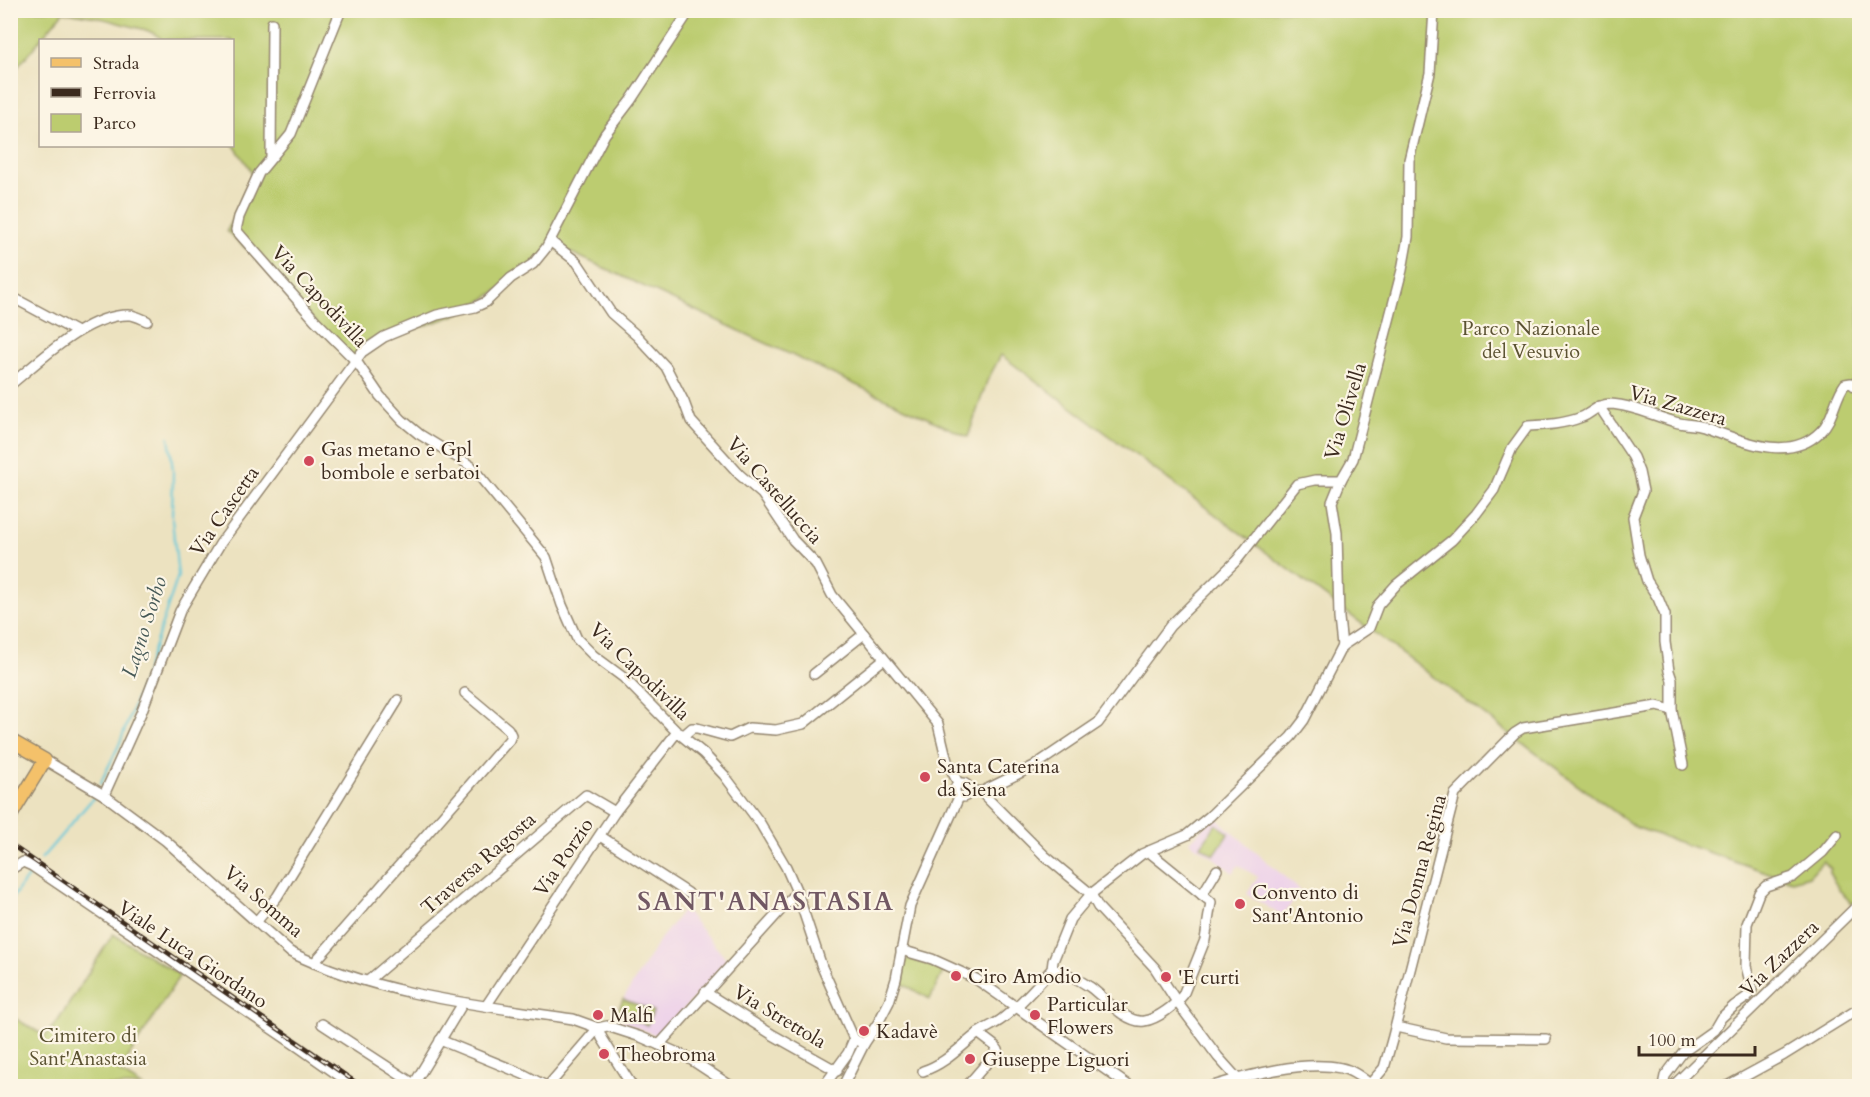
<svg xmlns="http://www.w3.org/2000/svg" width="1870" height="1097" viewBox="0 0 1870 1097" font-family="Cardo,serif">
	<style>
		.built { fill: #edd1e9 }
		.green { fill: #bccc6f; stroke: #7c7b46; stroke-width: 1.5 }
		.lines { fill: none; stroke-linecap: round; stroke-linejoin: round }
		.stream { stroke: #5fc7db; stroke-width: 2 }
		.minor-casing { stroke: #94866f; stroke-width: 12 }
		.major-casing { stroke: #94866f; stroke-width: 15 }
		.minor { stroke: #fff; stroke-width: 9 }
		.major { stroke: #f4c16a; stroke-width: 12 }
		.rail-casing { stroke: #3b2a1e; stroke-width: 4.5 }
		.rail { stroke: #fcf5e5; stroke-width: 2; stroke-dasharray: 7; stroke-linecap: butt }
		.poi-dot { fill: #d1495b; stroke: #fcf5e5; stroke-width: 2 }
		.labels { text-anchor: middle; stroke-width: 4.5; stroke-linejoin: round; paint-order: stroke }
		.street-label { font-size: 20px; fill: #3b2a1e; stroke: #fcf5e5 }
		.park-label { font-size: 20px; fill: #5b5232; stroke: #fcf5e5 }
		.poi-label { font-size: 20px; fill: #3b2a1e; stroke: #fcf5e5; text-anchor: start }
		.water-label { font-size: 21px; font-style: italic; fill: #465957; stroke: #fcf5e5 }
		.district-label { font-size: 26px; font-weight: bold; letter-spacing: 1.5px; fill: #715863; stroke: #fcf5e5 }
	</style>
	<rect width="100%" height="100%" fill="#fcf5e5"/>
	<filter id="ink" filterUnits="userSpaceOnUse"><feTurbulence type="fractalNoise" baseFrequency=".0167" numOctaves="2"/><feDisplacementMap in="SourceGraphic" scale="12" xChannelSelector="R" yChannelSelector="G"/><feConvolveMatrix kernelMatrix="1 2 1 2 8 2 1 2 1" color-interpolation-filters="sRGB"/></filter>
	<filter id="wash" filterUnits="userSpaceOnUse"><feTurbulence type="fractalNoise" baseFrequency=".008" numOctaves="4" result="noise"/><feDisplacementMap in="SourceGraphic" scale="24" xChannelSelector="R" yChannelSelector="G"/><feGaussianBlur stdDeviation="1.35" result="paint"/><feColorMatrix in="noise" values="0 0 0 0 0 0 0 0 0 0 0 0 0 0 0 0 0 1.4 0 .05"/><feComposite in="paint" operator="in"/></filter>
	<g filter="url(#wash)">
		<rect width="100%" height="100%" fill="#ece2c0"/>
		<!-- built -->
		<g class="built">
			<path d="M1215,817L1301,891L1282,916L1247,894L1258,877L1238,865L1233,873L1214,858L1189,842Z"/>
			<path d="M684,909L727,960L661,1035L658,1036L612,1017L661,938Z"/>
		</g>
		<!-- green -->
		<g class="green">
			<path d="M11,10L1859,11V907C1844,900 1838,887 1829,873L1831,869L1823,861L1809,876L1792,881L1635,827L1001,355L987,381L968,437L559,247H552C533,269 479,305 452,316C432,324 411,329 391,338C377,344 364,354 351,362L259,260L227,231L252,176L249,167L233,144L232,40H163C150,28 136,28 119,23C99,17 85,14 63,12L11,75Z"/>
			<path d="M1216,824L1229,833L1214,855L1201,846Z"/>
			<path d="M113,934L180,975L119,1072L142,1086H11V1016L45,1036L58,1021Z"/>
			<path d="M908,958L944,970L930,999L899,982L903,962Z"/>
			<path d="M623,999L653,1011L647,1025L617,1014Z"/>
		</g>
		<g class="lines">
			<!-- stream -->
			<g class="stream">
				<path d="M100,784L119,745L143,681L178,576L172,519L173,471L169,437"/>
				<path d="M41,859L95,796"/>
				<path d="M10,901L32,871"/>
			</g>
		</g>
	</g>
	<g filter="url(#ink)">
		<g class="lines">
			<!-- minor casing -->
			<g class="minor-casing">
				<g id="minor">
					<path d="M341,10L291,134L259,173L239,217L236,230L315,320L356,361L380,396L402,420L419,434L471,466L546,557L562,605L577,639L593,655L624,678L677,732L703,753L724,775L760,823L786,867L797,892L822,967L854,1039"/>
					<path d="M271,158L272,23"/>
					<path d="M550,241L577,262L611,313L636,335L666,367L684,402L691,421L740,475L762,494L793,540L816,564L832,595L938,724L947,761L958,783"/>
					<path d="M10,296L77,332"/>
					<path d="M10,385C41,360 88,313 130,315C135,315 142,319 147,321"/>
					<path d="M1599,406L1633,457L1639,472L1643,491L1633,517L1639,555L1647,581L1658,598L1665,615V642L1669,671L1672,680V710L1683,765"/>
					<path d="M1341,480L1332,502L1337,533L1339,618L1342,646"/>
					<path d="M1342,646L1369,628L1378,605L1396,585L1452,540L1476,514L1494,490L1512,448L1528,426C1546,425 1564,424 1582,417C1592,413 1598,404 1610,404C1631,405 1652,415 1672,421C1682,425 1693,424 1703,427C1738,439 1788,464 1820,432C1834,419 1834,399 1845,384L1851,383L1858,389L1860,398"/>
					<path d="M814,674L864,634"/>
					<path d="M45,760L104,795L166,841L290,952C378,995 478,1005 573,1019L598,1028"/>
					<circle cx="962" cy="790" r="7"/>
					<path d="M969,790L981,792L1045,856L1091,894L1098,907L1155,968L1177,1002L1218,1057L1244,1086"/>
					<path d="M981,792L1034,766L1098,723L1170,626L1237,560L1297,484L1315,480H1341L1353,459L1402,270L1408,237L1409,160L1430,73L1434,10"/>
					<path d="M104,795L141,713L180,611L220,544L362,352L384,337L437,315L475,307L486,302L511,278L533,264L546,248L605,134L631,100L690,10"/>
					<path d="M600,836L688,893"/>
					<path d="M10,870L23,862L32,866L300,1048L354,1086"/>
					<path d="M1202,895L1217,870"/>
					<path d="M256,922L277,897L398,700"/>
					<path d="M901,950L932,959L976,979L1129,1086"/>
					<path d="M314,963L509,740L511,735L508,729L465,693"/>
					<path d="M1052,969C1066,972 1078,979 1090,987C1104,997 1126,1024 1144,1021C1158,1019 1175,1005 1183,995L1205,940L1211,902L1148,851"/>
					<path d="M368,981L586,795L615,812"/>
					<path d="M705,992L773,1035L837,1071"/>
					<path d="M486,1006L615,812L677,732L684,735L692,728H697L730,737L749,728L776,730L803,724L884,659"/>
					<path d="M322,1024L417,1086"/>
					<path d="M1396,1027L1446,1038L1546,1039"/>
					<path d="M598,1028L607,1026L641,1037L687,1057L731,1086"/>
					<path d="M598,1028L602,1038L632,1086"/>
					<path d="M440,1040L523,1074L546,1086"/>
					<path d="M864,1044L878,1023L889,1002L896,979L910,906L959,797"/>
					<path d="M659,1045L797,892"/>
					<path d="M923,1071C945,1064 960,1047 977,1034C985,1028 994,1025 1002,1019C1019,1006 1037,986 1052,969L1053,961L1070,919L1091,894L1142,854L1187,835L1210,816L1291,737L1304,720L1342,646"/>
					<path d="M414,1084L463,1003"/>
					<path d="M1370,1084L1384,1068L1392,1040L1455,794L1515,733L1523,728L1657,706L1672,710"/>
					<path d="M548,1086L598,1028"/>
					<path d="M824,1086L848,1053L854,1039L864,1044L843,1086"/>
					<path d="M967,1086L998,1050L995,1046L978,1033"/>
					<path d="M1213,1086C1249,1075 1303,1060 1341,1068C1353,1070 1363,1079 1373,1086"/>
					<path d="M1663,1086L1665,1076L1683,1052L1714,1030L1721,1018L1734,1006L1747,997L1752,990L1746,966L1747,924L1759,893L1766,886L1793,877L1823,852L1837,835"/>
					<path d="M1673,1086L1858,905"/>
					<path d="M1727,1086L1784,1055L1860,1008"/>
				</g>
			</g>
			<!-- major casing -->
			<g class="major-casing">
				<path id="major" d="M10,740L45,760L10,817"/>
			</g>
			<!-- minor -->
			<use href="#minor" class="minor"/>
			<!-- major -->
			<use href="#major" class="major"/>
			<!-- rail casing -->
			<g class="rail-casing">
				<path id="rail" d="M10,844L361,1086"/>
			</g>
			<!-- rail -->
			<use href="#rail" class="rail"/>
		</g>
	</g>
	<!-- markers -->
	<g class="poi-dot">
		<circle cx="309" cy="461" r="6"/>
		<circle cx="925" cy="777" r="6"/>
		<circle cx="1240" cy="904" r="6"/>
		<circle cx="956" cy="976" r="6"/>
		<circle cx="1166" cy="977" r="6"/>
		<circle cx="598" cy="1015" r="6"/>
		<circle cx="1035" cy="1015" r="6"/>
		<circle cx="864" cy="1031" r="6"/>
		<circle cx="604" cy="1054" r="6"/>
		<circle cx="970" cy="1059" r="6"/>
	</g>
	<g class="labels">
		<!-- street labels -->
		<g class="street-label">
			<text transform="translate(320 296) rotate(47)" y="7">Via Capodivilla</text>
			<text transform="translate(1678 405) rotate(16)" y="7">Via Zazzera</text>
			<text transform="translate(1345 411) rotate(-73)" y="7">Via Olivella</text>
			<text transform="translate(775 490) rotate(49)" y="7">Via Castelluccia</text>
			<text transform="translate(224 511) rotate(-55)" y="7">Via Cascetta</text>
			<text transform="translate(640 671) rotate(44)" y="7">Via Capodivilla</text>
			<text transform="translate(563 857) rotate(-56)" y="7">Via Porzio</text>
			<text transform="translate(478 863) rotate(-41)" y="7">Traversa Ragosta</text>
			<text transform="translate(1419 871) rotate(-75)" y="7">Via Donna Regina</text>
			<text transform="translate(264 901) rotate(41)" y="7">Via Somma</text>
			<text transform="translate(193 954) rotate(34)" y="7">Viale Luca Giordano</text>
			<text transform="translate(1779 958) rotate(-44)" y="7">Via Zazzera</text>
			<text transform="translate(780 1016) rotate(31)" y="7">Via Strettola</text>
		</g>
		<!-- park labels -->
		<g class="park-label">
			<text x="1531" y="335">Parco Nazionale<tspan x="1531" dy="23">del Vesuvio</tspan></text>
			<text x="88" y="1042">Cimitero di<tspan x="88" dy="23">Sant'Anastasia</tspan></text>
		</g>
		<!-- poi labels -->
		<g class="poi-label">
			<text x="321" y="456">Gas metano e Gpl<tspan x="321" dy="23">bombole e serbatoi</tspan></text>
			<text x="937" y="773">Santa Caterina<tspan x="937" dy="23">da Siena</tspan></text>
			<text x="1252" y="899">Convento di<tspan x="1252" dy="23">Sant'Antonio</tspan></text>
			<text x="968" y="983">Ciro Amodio</text>
			<text x="1178" y="984">'E curti</text>
			<text x="1047" y="1011">Particular<tspan x="1047" dy="23">Flowers</tspan></text>
			<text x="610" y="1022">Malfi</text>
			<text x="876" y="1038">Kadavè</text>
			<text x="616" y="1061">Theobroma</text>
			<text x="982" y="1066">Giuseppe Liguori</text>
		</g>
		<!-- water labels -->
		<g class="water-label">
			<text transform="translate(144 627) rotate(-72)" y="7">Lagno Sorbo</text>
		</g>
		<!-- district labels -->
		<g class="district-label">
			<text x="766" y="910">SANT'ANASTASIA</text>
		</g>
	</g>
	<!-- margin -->
	<rect width="1870" height="1097" fill="none" stroke="#fcf5e5" stroke-width="36"/>
	<!-- legend -->
	<rect x="39" y="39" width="195" height="108" fill="#fcf5e5" stroke="#afa495" stroke-width="1.5"/>
	<rect x="51" y="58" width="30" height="9" fill="#f4c16a" stroke="#afa495" stroke-width="1.5"/>
	<text x="93" y="69" font-size="18" fill="#3b2a1e">Strada</text>
	<rect x="51" y="88" width="30" height="9" fill="#3b2a1e" stroke="#afa495" stroke-width="1.5"/>
	<text x="93" y="99" font-size="18" fill="#3b2a1e">Ferrovia</text>
	<rect x="51" y="114" width="30" height="18" fill="#bccc6f" stroke="#afa495" stroke-width="1.5"/>
	<text x="93" y="129" font-size="18" fill="#3b2a1e">Parco</text>
	<!-- scale -->
	<path d="M1639 1046v9h116v-9" fill="none" stroke="#3b2a1e" stroke-width="3"/>
	<text x="1648" y="1046" font-size="18" fill="#3b2a1e" stroke="#fcf5e5" stroke-width="4.5" paint-order="stroke">100 m</text>
</svg>
